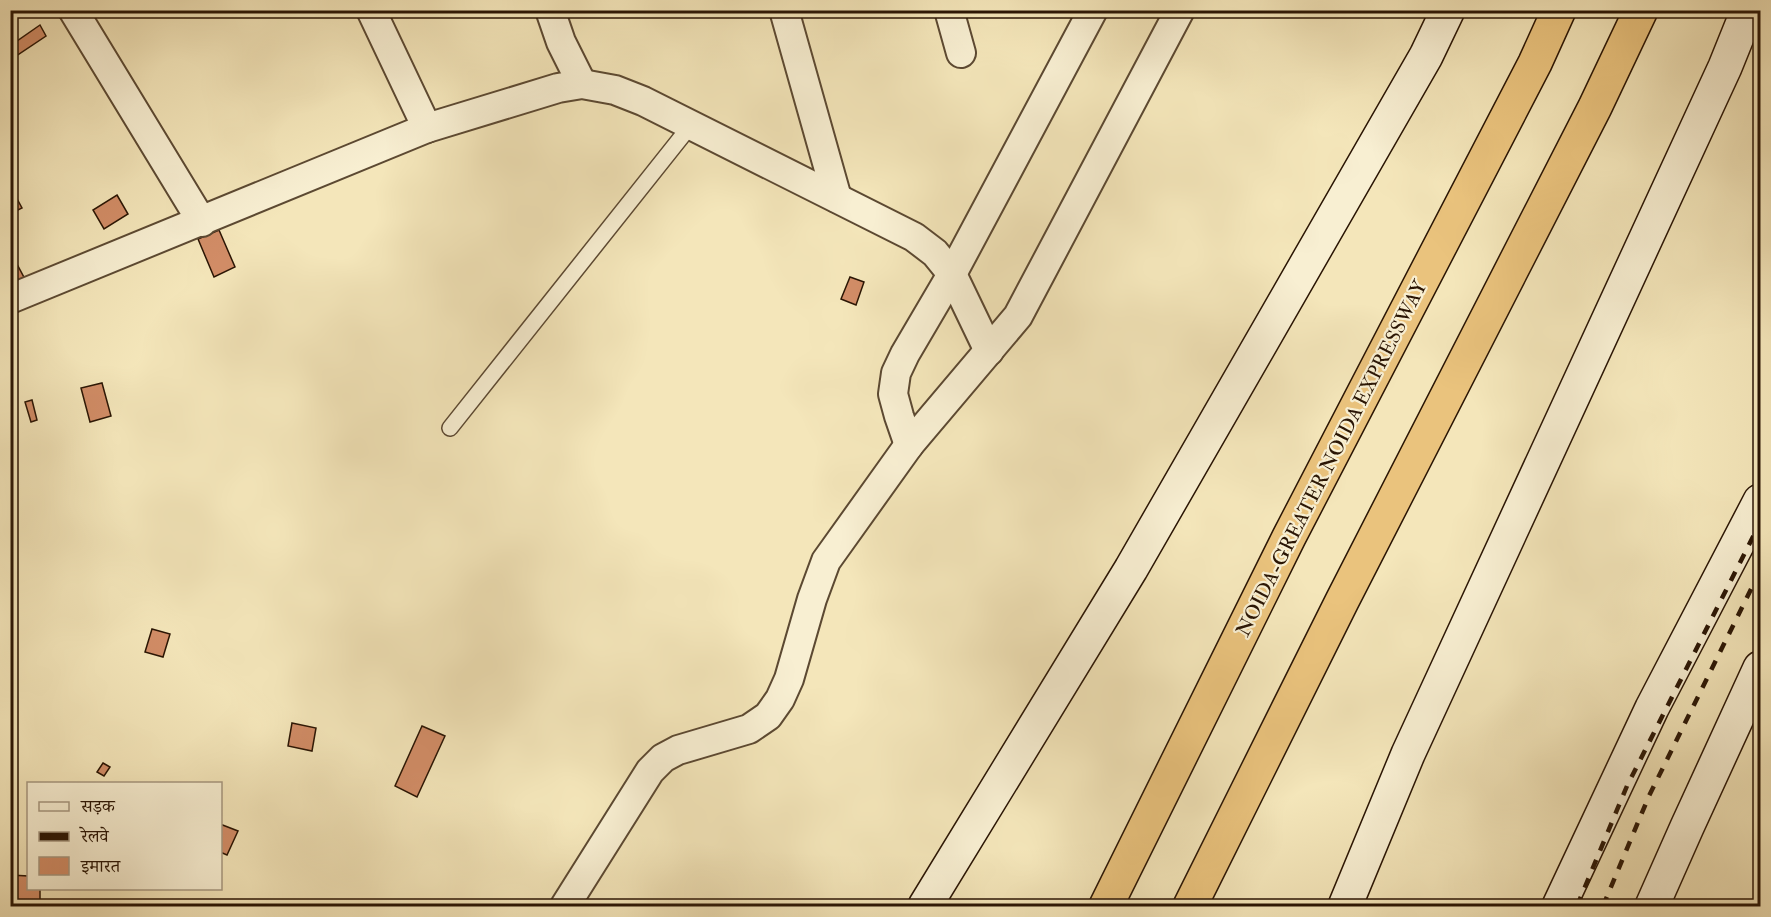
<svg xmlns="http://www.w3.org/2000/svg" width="1771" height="917" viewBox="0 0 1771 917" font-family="'IM FELL Double Pica','Noto Serif Devanagari',serif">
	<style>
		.building { fill: #d28d67; stroke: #2a1504; stroke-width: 1.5 }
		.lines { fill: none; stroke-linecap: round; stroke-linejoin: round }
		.lane-casing { stroke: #5c4932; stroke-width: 18 }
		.street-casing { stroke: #5c4932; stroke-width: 32 }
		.secondary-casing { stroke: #2a1504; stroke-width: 36 }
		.highway-casing { stroke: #2a1504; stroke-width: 36 }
		.lane { stroke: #f8efd2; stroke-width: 15 }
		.street { stroke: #f8efd2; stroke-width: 28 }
		.secondary { stroke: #f8efd2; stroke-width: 33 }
		.highway { stroke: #eac37d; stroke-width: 33 }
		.rail { stroke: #2a1504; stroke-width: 4.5; stroke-dasharray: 10 10; stroke-linecap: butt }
		.labels { text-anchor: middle; stroke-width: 4.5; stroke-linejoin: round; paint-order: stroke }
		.street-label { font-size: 20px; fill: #2a1504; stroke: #f8efd2 }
	</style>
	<rect width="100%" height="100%" fill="#f4e6ba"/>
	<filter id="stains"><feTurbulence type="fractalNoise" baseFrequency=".00333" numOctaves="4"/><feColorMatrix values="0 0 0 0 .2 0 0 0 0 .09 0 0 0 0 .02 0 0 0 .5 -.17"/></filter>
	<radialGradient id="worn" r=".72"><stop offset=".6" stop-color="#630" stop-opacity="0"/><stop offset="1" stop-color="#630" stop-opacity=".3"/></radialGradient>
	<!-- building -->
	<g class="building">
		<path d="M40,25L46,36L10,60V46Z"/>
		<path d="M10,186L22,208L10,214Z"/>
		<path d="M117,195L128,214L104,229L93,210Z"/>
		<path d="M219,230L235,267L214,277L198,239Z"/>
		<path d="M10,251L27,283L19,287L10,271Z"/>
		<path d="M850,277L864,282L856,305L841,299Z"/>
		<path d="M102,383L111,416L90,422L81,388Z"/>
		<path d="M32,400L37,420L31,422L25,402Z"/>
		<path d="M152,629L170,634L163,657L145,652Z"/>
		<path d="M292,723L316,728L312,751L288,746Z"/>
		<path d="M422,726L445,736L417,797L395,786Z"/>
		<path d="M103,763L110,767L104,776L97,772Z"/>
		<path d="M220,824L238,831L227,855L220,852Z"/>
		<path d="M10,875L28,876V888H40V906H10Z"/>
	</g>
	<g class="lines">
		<!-- lane casing -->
		<g class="lane-casing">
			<path id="lane" d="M450,428L691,125"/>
		</g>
		<!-- street casing -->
		<g class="street-casing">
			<g id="street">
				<path d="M73,10L202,222"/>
				<path d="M371,10L427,128"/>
				<path d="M550,10L561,42L582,84"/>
				<path d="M784,10L837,198"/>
				<path d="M949,10L961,53"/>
				<path d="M10,299L427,128L558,88L582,84L615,90L643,101L914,237L935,253L952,274L989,351"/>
				<path d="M909,445L899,416L893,394L896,373L905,354L952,274L1093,10"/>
				<path d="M565,906L650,771L663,758L678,750L749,729L768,716L780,699L789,679L812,599L826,561L909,445L1018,316L1180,10"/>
			</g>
		</g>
		<!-- secondary casing -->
		<g class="secondary-casing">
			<g id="secondary">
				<path d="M925,906L1131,569L1426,56L1448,10"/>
				<path d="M1345,906L1408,754L1725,67L1748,10"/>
				<path d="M1559,906L1652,708L1760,501"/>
				<path d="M1652,906L1687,827L1760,668"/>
			</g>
		</g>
		<!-- highway casing -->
		<g class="highway-casing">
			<g id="highway">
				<path d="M1106,906L1289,537L1535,63L1559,10"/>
				<path d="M1190,906L1342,601L1595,107L1641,10"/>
			</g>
		</g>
		<!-- lane -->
		<use href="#lane" class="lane"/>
		<!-- street -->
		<use href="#street" class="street"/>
		<!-- secondary -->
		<use href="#secondary" class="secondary"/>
		<!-- highway -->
		<use href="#highway" class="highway"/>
		<!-- rail -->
		<g class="rail">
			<path d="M1577,906L1627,786L1760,523"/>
			<path d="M1603,906L1649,796L1760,571"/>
		</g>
	</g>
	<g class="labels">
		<!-- street labels -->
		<g class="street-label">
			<text transform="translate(1331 458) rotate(-63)" y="7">NOIDA-GREATER NOIDA EXPRESSWAY</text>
		</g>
	</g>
	<!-- margin -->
	<rect width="1771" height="917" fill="none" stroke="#f4e6ba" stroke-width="36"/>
	<rect x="12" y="12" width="1747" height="893" fill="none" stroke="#2a1504" stroke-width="3"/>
	<rect x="18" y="18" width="1735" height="881" fill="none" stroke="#2a1504" stroke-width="1.5"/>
	<!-- legend -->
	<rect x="27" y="782" width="195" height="108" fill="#f8efd2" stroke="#a69880" stroke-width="1.5"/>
	<rect x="39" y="802" width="30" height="9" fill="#f8efd2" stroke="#a69880" stroke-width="1.5"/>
	<text x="81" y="812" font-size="18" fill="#2a1504">सड़क</text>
	<rect x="39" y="832" width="30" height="9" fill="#2a1504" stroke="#a69880" stroke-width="1.5"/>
	<text x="81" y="842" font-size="18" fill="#2a1504">रेलवे</text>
	<rect x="39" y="857" width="30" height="18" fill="#d28d67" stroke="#a69880" stroke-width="1.5"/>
	<text x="81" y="872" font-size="18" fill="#2a1504">इमारत</text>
	<rect width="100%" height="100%" filter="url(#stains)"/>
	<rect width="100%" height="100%" fill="url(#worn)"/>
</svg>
